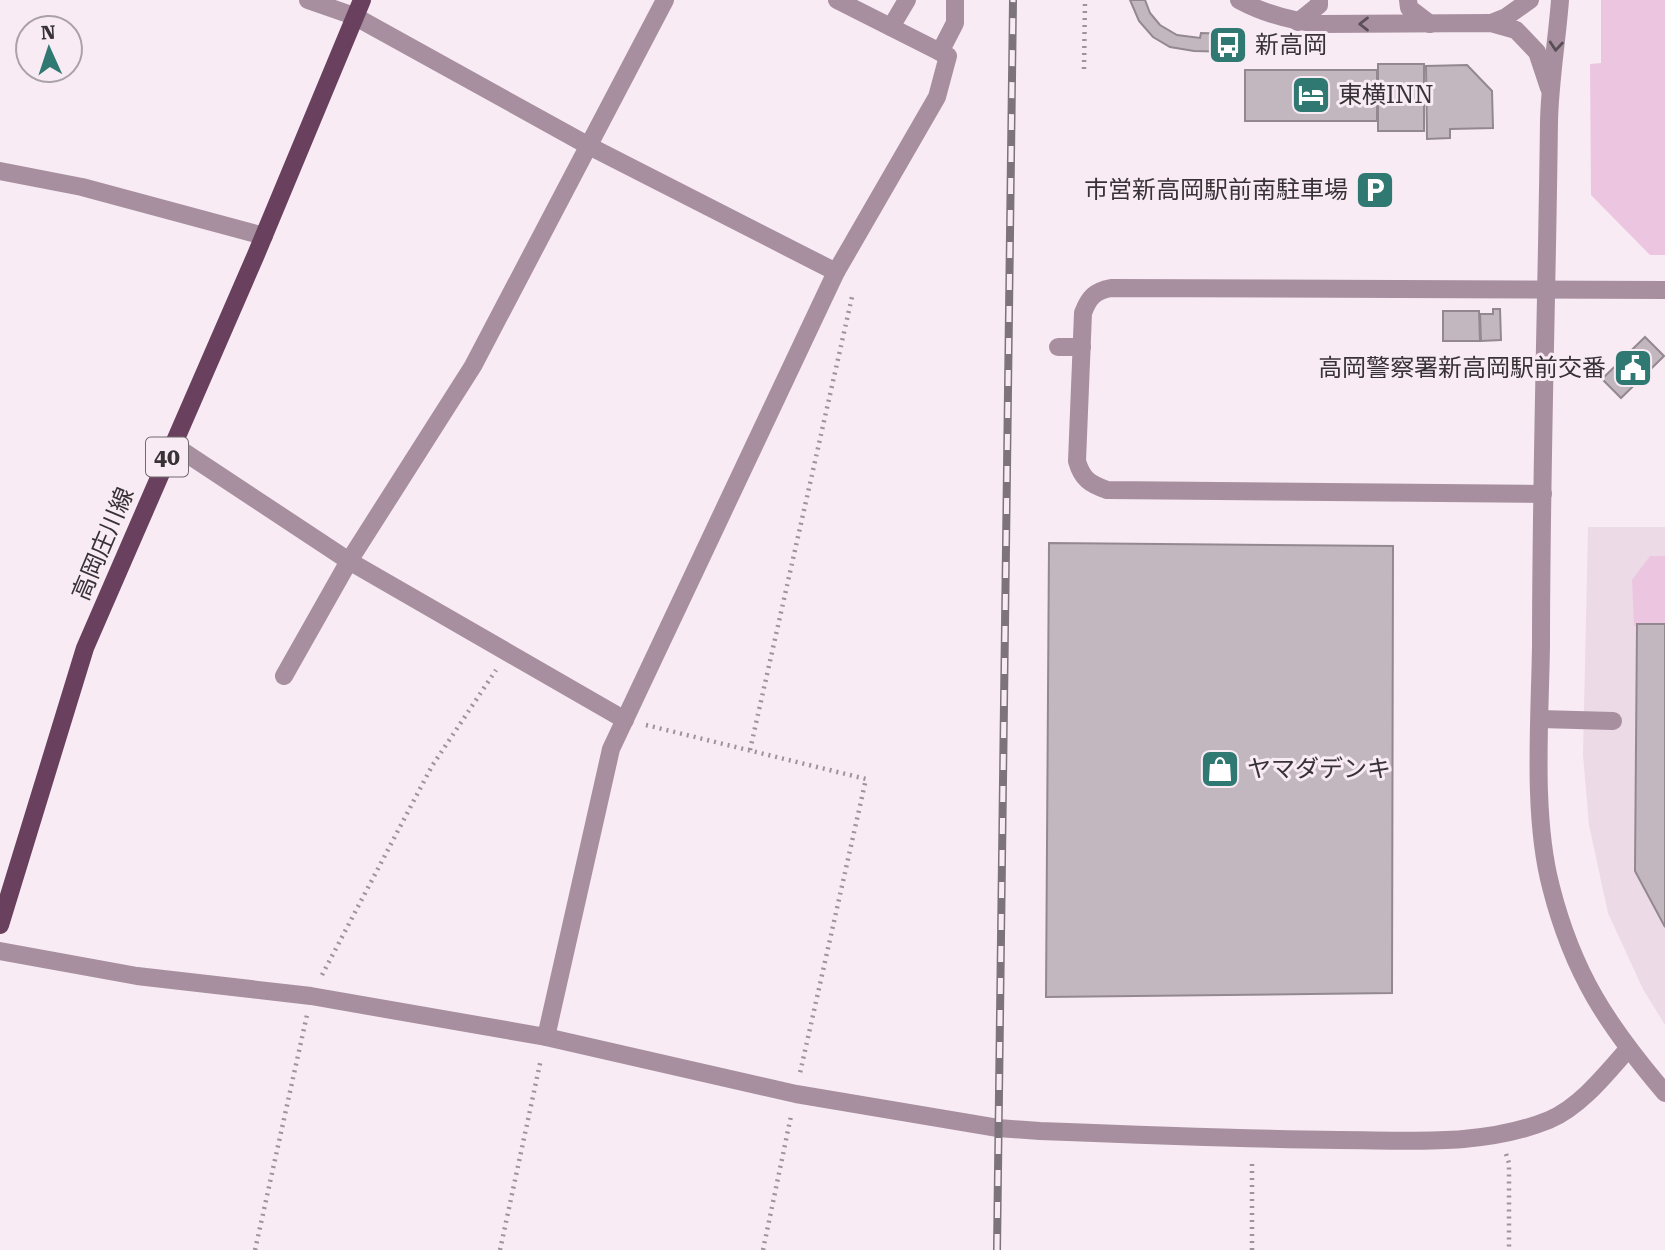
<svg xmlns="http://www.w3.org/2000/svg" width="1665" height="1250" viewBox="0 0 1665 1250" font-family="'Roboto Serif','Noto Sans JP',serif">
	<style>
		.built { fill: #ecdae7 }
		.green { fill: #ecc6e0 }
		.building { fill: #c3b7bf; stroke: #938890; stroke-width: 2 }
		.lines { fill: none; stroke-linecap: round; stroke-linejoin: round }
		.path { stroke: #9d949b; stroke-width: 4.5; stroke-dasharray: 2 5; stroke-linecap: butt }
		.minor { stroke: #a78fa0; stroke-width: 18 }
		.major { stroke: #69415e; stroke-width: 18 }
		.rail-casing { stroke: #7c747a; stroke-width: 8 }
		.rail { stroke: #f8ebf4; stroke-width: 5; stroke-dasharray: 16; stroke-linecap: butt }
		.oneway { stroke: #594e56 }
		.labels { text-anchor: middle; stroke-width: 6; stroke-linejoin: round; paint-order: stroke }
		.shield { fill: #f8ebf4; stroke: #716a6f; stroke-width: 2 }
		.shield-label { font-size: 23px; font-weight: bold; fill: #373236 }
		.poi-label { font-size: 24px; fill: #373236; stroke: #f8ebf4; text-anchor: start }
		.street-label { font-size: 24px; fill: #373236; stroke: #f8ebf4 }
	</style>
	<rect width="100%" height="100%" fill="#f8ebf4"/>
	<!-- built -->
	<path class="built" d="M1588,527H1665V1025L1643,989L1608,913L1589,825L1583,755Z"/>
	<!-- green -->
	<g class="green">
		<path d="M1601,0H1665V255H1650L1591,195L1590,64L1601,63Z"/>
		<path d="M1650,556H1665V627L1634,626L1632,580Z"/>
	</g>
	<!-- building -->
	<g class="building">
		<path d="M1130,0H1145L1150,13L1160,25L1177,35L1200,38L1201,33L1235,34L1234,52L1194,51L1170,47L1153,37L1139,21Z"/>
		<rect x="1378" y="64" width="46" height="67"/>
		<path d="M1467,65L1492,91L1493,128L1450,129V138L1427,139L1426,66Z"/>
		<rect x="1245" y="70" width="132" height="51"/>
		<path d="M1493,309H1500L1501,340L1481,341L1480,314H1493Z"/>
		<path d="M1443,311H1479L1480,341H1443Z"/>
		<path d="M1645,337L1664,356L1621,398L1602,379Z"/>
		<path d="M1049,543L1393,546L1392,993L1046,997Z"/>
		<path d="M1637,624H1665V927L1635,871Z"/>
	</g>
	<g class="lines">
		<!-- path -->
		<g class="path">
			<path d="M1084,69L1085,0"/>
			<path d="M646,725L866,779L800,1073"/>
			<path d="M750,750L852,297"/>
			<path d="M322,975L432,766L496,670"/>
			<path d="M1506,1154L1509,1163V1250"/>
			<path d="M255,1250L307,1015"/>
			<path d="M500,1250L541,1059"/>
			<path d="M763,1250L791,1116"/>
			<path d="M1252,1250V1161"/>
		</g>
		<!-- minor -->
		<g class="minor">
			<path d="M308,0L354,16L589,146L836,272"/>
			<path d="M1239,0C1265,14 1291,21 1320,24L1491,23L1516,30L1537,52L1549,88"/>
			<path d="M1408,0L1409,8L1430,24"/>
			<path d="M1560,0C1557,40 1550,80 1549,121C1547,295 1541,470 1541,645C1540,720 1532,815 1551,887C1573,974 1608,1026 1665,1093"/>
			<path d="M1298,22L1319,5V0"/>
			<path d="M1491,23L1506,17L1530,0"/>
			<path d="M891,27L907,0"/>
			<path d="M940,52L955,23V0"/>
			<path d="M0,171L82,187L264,236"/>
			<path d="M1058,347H1082"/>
			<path d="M172,444L349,561L625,720"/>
			<path d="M1543,494L1107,490C1090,484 1082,479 1077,461L1083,313C1089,297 1095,291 1111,288L1665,290"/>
			<path d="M284,676L349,561L473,366L665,0"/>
			<path d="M1540,719L1613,721"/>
			<path d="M0,951L137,976L311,996L546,1037L796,1094L998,1128L1040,1131C1139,1135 1239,1139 1338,1140C1409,1140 1483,1147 1549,1120C1580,1107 1606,1074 1628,1049"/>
			<path d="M546,1037L611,749L836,272L937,97L948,56L837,0"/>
		</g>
		<!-- major -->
		<path class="major" d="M0,925L85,648L255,257L362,0"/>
		<!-- rail casing -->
		<g class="rail-casing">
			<path id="rail" d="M997,1250L1013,0"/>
		</g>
		<!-- rail -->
		<use href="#rail" class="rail"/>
	</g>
	<!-- one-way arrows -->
	<defs><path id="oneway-chevron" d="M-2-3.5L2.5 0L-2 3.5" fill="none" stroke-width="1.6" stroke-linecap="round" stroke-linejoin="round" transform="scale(1.75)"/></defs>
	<g class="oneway">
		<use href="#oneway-chevron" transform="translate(1364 24) rotate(180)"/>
		<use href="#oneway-chevron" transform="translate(1556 46) rotate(95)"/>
	</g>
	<!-- icons -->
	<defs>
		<g id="bus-square" transform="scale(2.0125)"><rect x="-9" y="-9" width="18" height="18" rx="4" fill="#307872" stroke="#f8ebf4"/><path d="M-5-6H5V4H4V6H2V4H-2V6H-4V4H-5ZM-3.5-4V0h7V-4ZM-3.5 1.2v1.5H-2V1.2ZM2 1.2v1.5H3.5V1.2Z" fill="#fff"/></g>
		<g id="hotel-square" transform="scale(2.0125)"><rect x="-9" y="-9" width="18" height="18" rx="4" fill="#307872" stroke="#f8ebf4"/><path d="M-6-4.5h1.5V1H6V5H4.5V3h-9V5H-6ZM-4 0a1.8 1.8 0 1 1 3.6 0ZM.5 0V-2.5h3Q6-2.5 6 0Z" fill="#fff"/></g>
		<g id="parking-square" transform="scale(2.0125)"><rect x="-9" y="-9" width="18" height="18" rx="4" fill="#307872" stroke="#f8ebf4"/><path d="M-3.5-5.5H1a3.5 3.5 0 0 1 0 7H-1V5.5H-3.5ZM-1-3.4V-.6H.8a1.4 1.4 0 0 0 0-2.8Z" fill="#fff"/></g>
		<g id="civic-square" transform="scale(2.0125)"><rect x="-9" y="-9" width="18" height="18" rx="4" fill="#307872" stroke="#f8ebf4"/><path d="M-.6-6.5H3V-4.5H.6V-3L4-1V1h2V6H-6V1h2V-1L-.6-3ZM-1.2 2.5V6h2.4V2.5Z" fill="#fff"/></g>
		<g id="shop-square" transform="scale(2.0125)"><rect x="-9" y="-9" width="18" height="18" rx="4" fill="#307872" stroke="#f8ebf4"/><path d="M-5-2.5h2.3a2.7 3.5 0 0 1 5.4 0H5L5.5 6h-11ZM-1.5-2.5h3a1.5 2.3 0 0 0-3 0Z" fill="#fff"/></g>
	</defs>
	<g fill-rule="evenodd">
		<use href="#bus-square" x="1228" y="45"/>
		<use href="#hotel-square" x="1311" y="95"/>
		<use href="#parking-square" x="1375" y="190"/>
		<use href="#civic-square" x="1633" y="368"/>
		<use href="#shop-square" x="1220" y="769"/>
	</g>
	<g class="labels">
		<!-- shield labels -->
		<rect class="shield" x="146" y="437.5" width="42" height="39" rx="5"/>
		<g class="shield-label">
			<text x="167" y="465">40</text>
		</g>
		<!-- poi labels -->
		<g class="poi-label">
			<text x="1255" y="53">新高岡</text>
			<text x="1338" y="103">東横INN</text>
			<text x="1348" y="198" text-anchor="end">市営新高岡駅前南駐車場</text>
			<text x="1606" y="376" text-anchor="end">高岡警察署新高岡駅前交番</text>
			<text x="1247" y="777">ヤマダデンキ</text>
		</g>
		<!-- street labels -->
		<g class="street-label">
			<text transform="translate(103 544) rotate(-67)" y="8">高岡庄川線</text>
		</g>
	</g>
	<!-- north arrow -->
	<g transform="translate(49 49) rotate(357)"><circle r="33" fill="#f8ebf4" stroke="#aba1a8" stroke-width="2"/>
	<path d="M0-5L12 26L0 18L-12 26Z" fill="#307872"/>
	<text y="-10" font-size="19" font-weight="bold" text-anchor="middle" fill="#373236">N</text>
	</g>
</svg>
